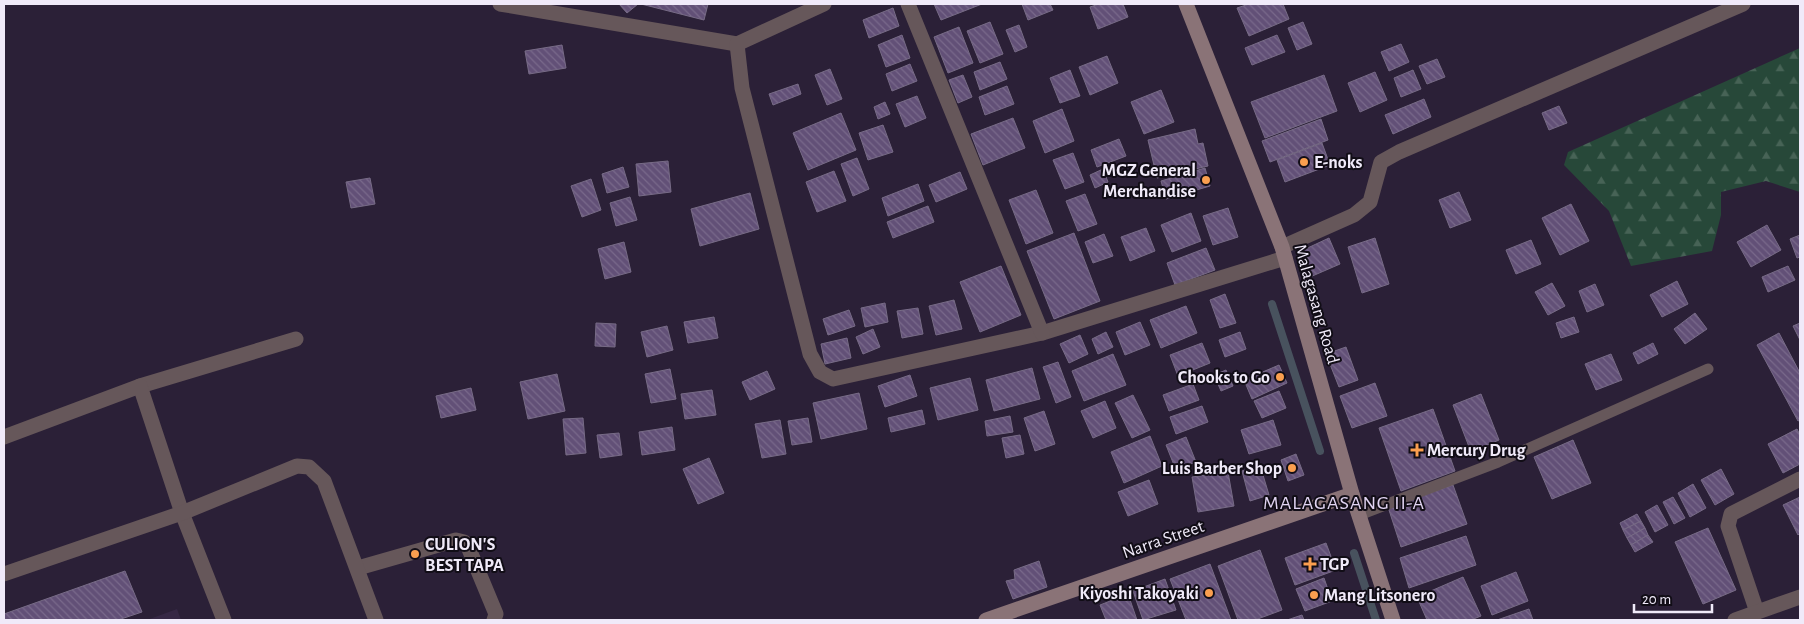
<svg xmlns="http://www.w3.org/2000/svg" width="1804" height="624" viewBox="0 0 1804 624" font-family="'Alegreya Sans',sans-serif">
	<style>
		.built { fill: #362845 }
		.forest { fill: url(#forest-firs) }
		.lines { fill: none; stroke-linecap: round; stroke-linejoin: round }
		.stream { stroke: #48525e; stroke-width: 8 }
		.building { fill: url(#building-back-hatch); stroke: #776b86 }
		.lane { stroke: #66575a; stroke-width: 11 }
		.street { stroke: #66575a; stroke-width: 15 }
		.secondary { stroke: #8a7377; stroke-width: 15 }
		.poi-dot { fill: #fa9f4f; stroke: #110d16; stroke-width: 2 }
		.labels { text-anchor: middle; stroke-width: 4; stroke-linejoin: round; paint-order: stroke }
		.poi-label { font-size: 18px; font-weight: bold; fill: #f0eaf9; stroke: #110d16; text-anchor: start }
		.street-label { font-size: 18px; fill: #f0eaf9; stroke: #110d16 }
		.quarter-label { font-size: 20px; letter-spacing: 1px; fill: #e1d4f2; stroke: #110d16 }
	</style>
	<defs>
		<pattern id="forest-firs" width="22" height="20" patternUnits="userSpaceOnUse" patternTransform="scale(1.25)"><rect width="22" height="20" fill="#274839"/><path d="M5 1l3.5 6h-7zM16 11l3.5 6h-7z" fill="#476356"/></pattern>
		<pattern id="building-back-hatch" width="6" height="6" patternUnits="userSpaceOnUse" patternTransform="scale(1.25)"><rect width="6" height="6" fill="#625077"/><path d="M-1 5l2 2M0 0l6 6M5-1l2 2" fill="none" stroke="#79698b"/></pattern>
	</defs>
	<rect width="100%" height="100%" fill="#2b2037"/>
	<!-- built -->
	<path class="built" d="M177,609L181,620H147Z"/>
	<!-- forest -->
	<path class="forest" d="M1800,48V192L1766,181L1721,192V215L1712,251L1631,266L1609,211L1564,165L1568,152Z"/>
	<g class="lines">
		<!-- stream -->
		<g class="stream">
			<path d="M1272,304L1320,451"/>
			<path d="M1354,553L1376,620"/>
		</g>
	</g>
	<!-- building -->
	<g class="building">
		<path d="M619,4H638L627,13Z"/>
		<path d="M641,4H708L704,20Z"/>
		<path d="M934,4H982L941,20Z"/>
		<path d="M1022,4H1050L1053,10L1028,20Z"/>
		<path d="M1099,4H1123L1128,17L1098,29L1090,7Z"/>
		<path d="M1249,4H1283L1289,19L1249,36L1237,8Z"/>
		<path d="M893,8L899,26L869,38L863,20Z"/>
		<path d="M990,22L1003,54L980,63L967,31Z"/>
		<path d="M1303,22L1312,44L1297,50L1288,28Z"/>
		<path d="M1019,25L1027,47L1015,52L1006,30Z"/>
		<path d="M959,27L973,63L948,73L934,37Z"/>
		<path d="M902,35L910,58L886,67L878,45Z"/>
		<path d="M1277,35L1285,52L1252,65L1245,48Z"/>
		<path d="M1401,44L1409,62L1389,71L1381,52Z"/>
		<path d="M562,45L566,68L529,74L525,51Z"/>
		<path d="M1107,56L1118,83L1090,95L1079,67Z"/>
		<path d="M1437,59L1445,77L1427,84L1419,66Z"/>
		<path d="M1000,62L1007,79L980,90L974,72Z"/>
		<path d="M910,64L917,81L892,91L886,74Z"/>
		<path d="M830,69L842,99L827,105L815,75Z"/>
		<path d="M1070,70L1080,96L1060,103L1050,78Z"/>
		<path d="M1413,70L1421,89L1401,97L1394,78Z"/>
		<path d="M1375,72L1387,100L1360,112L1348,83Z"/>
		<path d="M963,75L972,97L958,103L949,80Z"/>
		<path d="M1324,75L1337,111L1265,138L1251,102Z"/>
		<path d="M798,84L801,94L773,105L769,94Z"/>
		<path d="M1007,86L1014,104L985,115L979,97Z"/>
		<path d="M1161,90L1174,122L1144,134L1131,102Z"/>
		<path d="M917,96L926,118L905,127L896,104Z"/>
		<path d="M1424,99L1431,117L1393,134L1385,115Z"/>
		<path d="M885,102L890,114L878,119L874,107Z"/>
		<path d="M1559,106L1567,123L1549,130L1542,113Z"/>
		<path d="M1062,109L1074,141L1045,153L1033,121Z"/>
		<path d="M841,113L856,150L808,170L793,133Z"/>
		<path d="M1013,118L1025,148L983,165L971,134Z"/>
		<path d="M1321,119L1328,140L1270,162L1262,141Z"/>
		<path d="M883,125L893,152L868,160L859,133Z"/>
		<path d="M1195,129L1198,144L1203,143L1208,166L1157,178L1148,140Z"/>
		<path d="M1119,139L1126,156L1097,167L1091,150Z"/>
		<path d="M1322,143L1330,165L1285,182L1277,160Z"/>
		<path d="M1073,153L1084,182L1065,189L1053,160Z"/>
		<path d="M857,158L869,189L853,196L841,164Z"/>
		<path d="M668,161L671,192L639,196L636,164Z"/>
		<path d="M623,167L629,187L607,193L602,174Z"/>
		<path d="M1205,168L1210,186L1166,199L1161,181Z"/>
		<path d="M1103,169L1108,182L1095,188L1090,175Z"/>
		<path d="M834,171L846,201L817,212L806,182Z"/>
		<path d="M960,172L967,189L936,202L929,185Z"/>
		<path d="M370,178L375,204L351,208L346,182Z"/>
		<path d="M591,179L601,210L582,217L571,186Z"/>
		<path d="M918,184L924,201L888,216L882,198Z"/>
		<path d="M1036,190L1053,233L1026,244L1009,200Z"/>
		<path d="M1459,192L1471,220L1450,228L1439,200Z"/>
		<path d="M750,193L759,229L700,246L691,209Z"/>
		<path d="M1085,194L1097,224L1078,231L1066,201Z"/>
		<path d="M630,197L637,220L616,226L610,203Z"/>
		<path d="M1571,204L1589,241L1560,255L1542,218Z"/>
		<path d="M928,206L934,222L893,238L887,222Z"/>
		<path d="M1228,208L1238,237L1213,245L1203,216Z"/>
		<path d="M1191,213L1201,241L1172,252L1161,225Z"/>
		<path d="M1767,225L1781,250L1751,267L1737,242Z"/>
		<path d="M1146,228L1155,251L1130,261L1121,237Z"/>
		<path d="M1074,233L1100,301L1054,319L1027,251Z"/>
		<path d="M1104,234L1113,256L1093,263L1085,242Z"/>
		<path d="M1800,235V257L1797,258L1790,239Z"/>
		<path d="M1329,238L1340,264L1310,277L1299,252Z"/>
		<path d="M1375,238L1389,284L1362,293L1348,247Z"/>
		<path d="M1531,240L1541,264L1516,274L1506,250Z"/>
		<path d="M624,242L631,272L605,279L598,249Z"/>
		<path d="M1206,248L1215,270L1175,285L1167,263Z"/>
		<path d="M1001,266L1021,315L980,332L960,282Z"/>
		<path d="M1788,266L1795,280L1768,292L1762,277Z"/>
		<path d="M1677,281L1688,304L1662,317L1650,295Z"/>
		<path d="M1552,283L1565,306L1548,315L1535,292Z"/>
		<path d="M1595,284L1604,305L1587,312L1579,291Z"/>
		<path d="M1225,294L1236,323L1220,328L1210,300Z"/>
		<path d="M954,300L962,329L936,335L929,306Z"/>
		<path d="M885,303L888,322L865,327L861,308Z"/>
		<path d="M1186,306L1197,333L1161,348L1150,320Z"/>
		<path d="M918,308L923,334L902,338L897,311Z"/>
		<path d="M849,310L855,326L828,335L823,319Z"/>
		<path d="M1695,313L1707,329L1685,344L1674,329Z"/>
		<path d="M714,317L718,338L688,343L684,322Z"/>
		<path d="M1574,317L1579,332L1561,338L1556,323Z"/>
		<path d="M1140,322L1150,345L1125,355L1116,332Z"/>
		<path d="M596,323L616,324L615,347L595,346Z"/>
		<path d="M1800,323V340L1793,326Z"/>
		<path d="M667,326L673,350L647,357L641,332Z"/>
		<path d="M873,329L880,347L863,354L856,337Z"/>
		<path d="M1106,332L1113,347L1098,354L1092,339Z"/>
		<path d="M1240,332L1246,349L1225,357L1219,340Z"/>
		<path d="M1779,333L1800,373V420L1798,421L1757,345Z"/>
		<path d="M1080,335L1088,354L1069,363L1060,344Z"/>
		<path d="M847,338L851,358L825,364L821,344Z"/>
		<path d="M1202,343L1210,363L1178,376L1170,355Z"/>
		<path d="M1653,343L1658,354L1638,364L1633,353Z"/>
		<path d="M1346,347L1358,380L1339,387L1326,354Z"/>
		<path d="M1113,354L1126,385L1084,401L1072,371Z"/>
		<path d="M1611,354L1622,380L1596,390L1585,364Z"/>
		<path d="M1058,362L1071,397L1056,403L1043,367Z"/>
		<path d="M1279,365L1287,383L1252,399L1244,380Z"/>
		<path d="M1032,368L1040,399L994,411L986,380Z"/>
		<path d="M670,369L676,399L651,403L645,374Z"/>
		<path d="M1226,370L1233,386L1221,391L1214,375Z"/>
		<path d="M767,371L775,389L750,400L742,382Z"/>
		<path d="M557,374L565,411L528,419L520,382Z"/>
		<path d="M910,375L917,396L885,407L878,386Z"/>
		<path d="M970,378L978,410L938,420L930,388Z"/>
		<path d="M1375,383L1387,416L1352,428L1340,396Z"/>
		<path d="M1193,384L1199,400L1169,411L1163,395Z"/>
		<path d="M471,388L476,410L441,418L436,396Z"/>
		<path d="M712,390L716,415L685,419L681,394Z"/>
		<path d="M1279,391L1286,408L1262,418L1254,401Z"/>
		<path d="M859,393L867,429L821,439L813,403Z"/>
		<path d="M1481,394L1499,440L1471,452L1453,405Z"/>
		<path d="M1133,395L1150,430L1132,438L1115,403Z"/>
		<path d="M1105,401L1116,428L1093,438L1081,411Z"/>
		<path d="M1202,406L1208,422L1176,434L1170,417Z"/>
		<path d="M1433,409L1455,471L1401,491L1379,428Z"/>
		<path d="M922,410L925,424L891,432L888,418Z"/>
		<path d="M1044,411L1055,444L1035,451L1024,418Z"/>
		<path d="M1010,416L1013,432L987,436L985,421Z"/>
		<path d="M583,418L586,453L566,455L563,419Z"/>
		<path d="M808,418L812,442L792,445L788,421Z"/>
		<path d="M780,420L786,454L762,458L755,424Z"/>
		<path d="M1273,420L1281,445L1249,454L1241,430Z"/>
		<path d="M672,427L675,450L642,455L639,432Z"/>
		<path d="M1797,429L1800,435V464L1783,473L1768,444Z"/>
		<path d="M619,433L622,455L600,458L597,435Z"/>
		<path d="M1020,435L1024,454L1006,458L1002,438Z"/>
		<path d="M1150,436L1162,466L1124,483L1111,452Z"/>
		<path d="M1186,437L1196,462L1176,470L1166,445Z"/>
		<path d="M1573,440L1591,483L1552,499L1534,457Z"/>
		<path d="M1296,454L1304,475L1288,481L1281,460Z"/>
		<path d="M709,458L724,493L698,504L683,469Z"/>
		<path d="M1260,465L1269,495L1250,501L1242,471Z"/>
		<path d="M1721,469L1734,494L1715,505L1701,480Z"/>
		<path d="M1228,472L1234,506L1198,512L1192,477Z"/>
		<path d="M1149,480L1158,504L1128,516L1118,492Z"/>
		<path d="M1693,484L1706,508L1690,517L1678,493Z"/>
		<path d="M1453,485L1467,524L1401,547L1388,507Z"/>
		<path d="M1673,497L1685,518L1674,524L1663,502Z"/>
		<path d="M1800,497V533L1798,535L1783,505Z"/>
		<path d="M1657,505L1668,525L1655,532L1645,512Z"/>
		<path d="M1637,514L1641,521L1623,530L1620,523Z"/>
		<path d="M1641,521L1645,528L1627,538L1623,530Z"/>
		<path d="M1645,528L1648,535L1631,545L1627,538Z"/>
		<path d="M1708,528L1736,590L1703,604L1675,542Z"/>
		<path d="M1648,535L1653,542L1635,552L1631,545Z"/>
		<path d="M1466,536L1476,565L1409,588L1400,558Z"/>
		<path d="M1326,543L1336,570L1295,585L1285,558Z"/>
		<path d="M1260,550L1282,610L1255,620H1238L1218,566Z"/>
		<path d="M1039,561L1047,587L1013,599L1006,581L1015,579L1014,570Z"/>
		<path d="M1210,564L1231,620H1186L1170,579Z"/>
		<path d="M125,571L142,612L118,620H4V614Z"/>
		<path d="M1516,572L1528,601L1492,615L1481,586Z"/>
		<path d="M1463,577L1481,616L1471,620H1427L1417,597Z"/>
		<path d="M1324,578L1332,601L1305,611L1296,589Z"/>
		<path d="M1165,579L1176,610L1143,620L1133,591Z"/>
		<path d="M1128,594L1137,620H1106L1100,605Z"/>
		<path d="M1529,609L1533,620H1497Z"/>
		<path d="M1302,615L1304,620H1287Z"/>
	</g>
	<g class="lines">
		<!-- lane -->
		<path class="lane" d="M1359,515L1498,462L1708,369"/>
		<!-- street -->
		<g class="street">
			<path d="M500,4L737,44"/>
			<path d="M824,4L737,44L742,88L810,354L820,372L833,379L1042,333L1285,258"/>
			<path d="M908,4L1042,333"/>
			<path d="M1282,247L1354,215L1370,202L1381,162L1399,152L1743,4"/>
			<path d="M140,386L296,339"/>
			<path d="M4,437L140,386L182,513L224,620"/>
			<path d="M358,568L456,540L464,542L469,549L496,614L494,620"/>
			<path d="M4,574L182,513L297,466L309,467L324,481L376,620"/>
			<path d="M1757,612L1728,526L1731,514L1800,479"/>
			<path d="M1735,620L1800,597"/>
		</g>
		<!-- secondary -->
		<g class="secondary">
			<path d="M1186,4L1282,247L1352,494L1393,620"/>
			<path d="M986,620L1352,494"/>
		</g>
	</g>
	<!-- markers -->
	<g class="poi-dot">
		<circle cx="1304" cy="162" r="5"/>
		<circle cx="1206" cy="180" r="5"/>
		<circle cx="1280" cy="377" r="5"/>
		<path d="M1414.5 442.5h5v5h5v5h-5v5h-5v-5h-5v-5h5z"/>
		<circle cx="1292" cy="468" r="5"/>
		<circle cx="415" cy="554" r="5"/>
		<path d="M1307.5 556.5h5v5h5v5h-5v5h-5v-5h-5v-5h5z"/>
		<circle cx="1209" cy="593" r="5"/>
		<circle cx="1314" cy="595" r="5"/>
	</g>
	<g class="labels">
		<!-- poi labels -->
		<g class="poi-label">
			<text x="1314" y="168">E-noks</text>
			<text x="1196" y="176" text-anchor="end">MGZ General<tspan x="1196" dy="21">Merchandise</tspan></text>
			<text x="1270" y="383" text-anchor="end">Chooks to Go</text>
			<text x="1427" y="456">Mercury Drug</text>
			<text x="1282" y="474" text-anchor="end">Luis Barber Shop</text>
			<text x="425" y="550">CULION'S<tspan x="425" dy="21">BEST TAPA</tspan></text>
			<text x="1320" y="570">TGP</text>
			<text x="1199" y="599" text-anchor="end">Kiyoshi Takoyaki</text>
			<text x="1324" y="601">Mang Litsonero</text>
		</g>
		<!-- street labels -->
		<g class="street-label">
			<text transform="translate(1317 304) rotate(74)" y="6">Malagasang Road</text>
			<text transform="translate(1163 539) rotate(-19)" y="6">Narra Street</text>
		</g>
		<!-- quarter labels -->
		<g class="quarter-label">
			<text x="1344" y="509">MALAGASANG II-A</text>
		</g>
	</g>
	<!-- border -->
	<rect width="1804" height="624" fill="none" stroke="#f0eaf9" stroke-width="10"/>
	<!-- scale -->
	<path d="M1634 604v8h78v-8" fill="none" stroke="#f0eaf9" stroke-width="2.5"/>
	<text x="1642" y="604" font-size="15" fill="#f0eaf9" stroke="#110d16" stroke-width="4" paint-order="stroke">20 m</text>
</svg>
